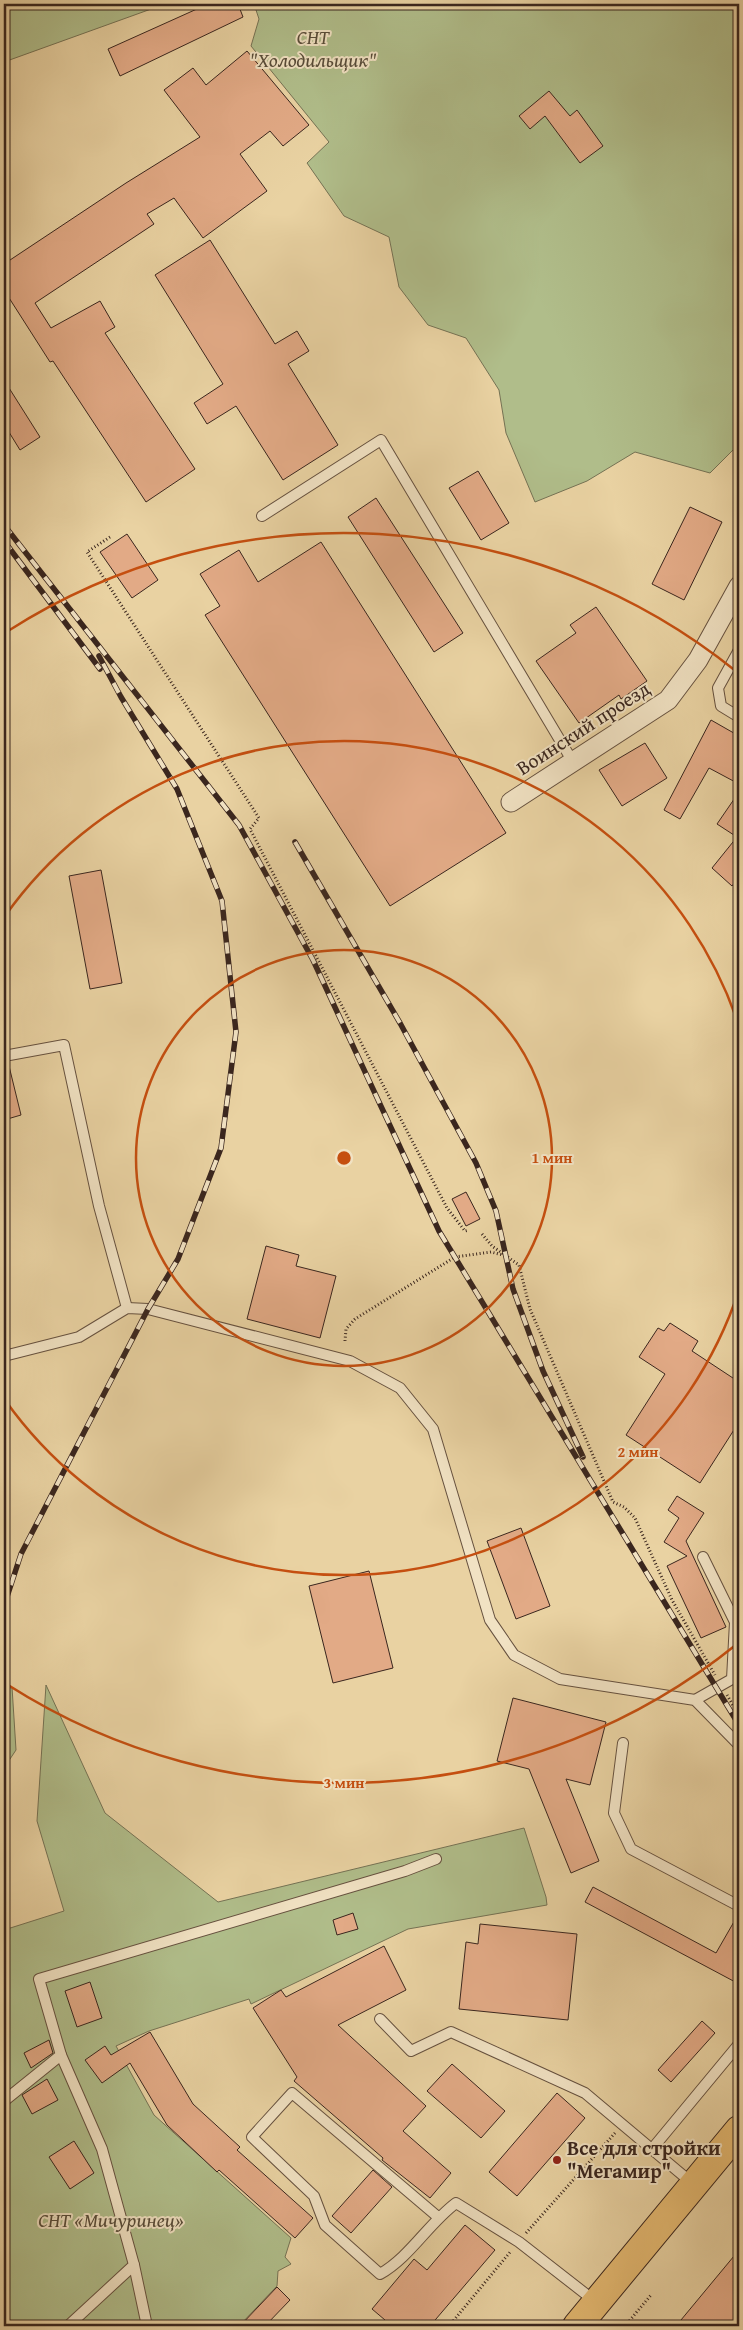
<svg xmlns="http://www.w3.org/2000/svg" width="743" height="2330" viewBox="0 0 743 2330" font-family="'Gentium Book Plus',serif">
	<style>
		.green { fill: #b0bd8a; stroke: #757254 }
		.building { fill: #e2aa86; stroke: #3a261e }
		.lines { fill: none; stroke-linecap: round; stroke-linejoin: round }
		.lane-casing { stroke: #66513f; stroke-width: 12 }
		.street-casing { stroke: #66513f; stroke-width: 21 }
		.primary-casing { stroke: #3a261e; stroke-width: 30 }
		.path { stroke: #3a261e; stroke-width: 3; stroke-dasharray: 1 2.5; stroke-linecap: butt }
		.lane { stroke: #f1e2c3; stroke-width: 10 }
		.street { stroke: #f1e2c3; stroke-width: 19 }
		.primary { stroke: #e4b971; stroke-width: 28 }
		.rail-casing { stroke: #3a261e; stroke-width: 5.5 }
		.rail { stroke: #f1e2c3; stroke-width: 4; stroke-dasharray: 11; stroke-linecap: butt }
		.ring { fill: none; stroke: #c54f10; stroke-width: 2.5 }
		.poi-dot { fill: #8f2418; stroke: #f1e2c3; stroke-width: 2 }
		.labels { text-anchor: middle; stroke-width: 4; stroke-linejoin: round; paint-order: stroke }
		.park-label { font-size: 20px; font-style: italic; fill: #584c39; stroke: #f1e2c3 }
		.street-label { font-size: 20px; fill: #3a261e; stroke: #f1e2c3 }
		.poi-label { font-size: 20px; font-weight: bold; fill: #3a261e; stroke: #f1e2c3; text-anchor: start }
		.centre { fill: #c54f10; stroke: #f1e2c3; stroke-width: 2.5 }
		.ring-label { font-size: 15px; text-anchor: middle; font-weight: bold; fill: #c54f10; stroke: #f1e2c3; stroke-width: 4; stroke-linejoin: round; paint-order: stroke }
	</style>
	<rect width="100%" height="100%" fill="#e9d2a2"/>
	<filter id="stains"><feTurbulence type="fractalNoise" baseFrequency=".004" numOctaves="4"/><feColorMatrix values="0 0 0 0 .2 0 0 0 0 .09 0 0 0 0 .02 0 0 0 .5 -.17"/></filter>
	<radialGradient id="worn" r=".72"><stop offset=".6" stop-color="#630" stop-opacity="0"/><stop offset="1" stop-color="#630" stop-opacity=".3"/></radialGradient>
	<!-- green -->
	<g class="green">
		<path d="M4,4H165L4,62Z"/>
		<path d="M254,4H739V444L710,473L635,452L587,481L535,502L506,433L499,390L466,338L428,325L399,287L389,237L344,216L307,163L329,142L251,46L259,19Z"/>
		<path d="M46,1685L105,1813L218,1902L524,1828L546,1897L547,1905L408,1929L251,2004L249,1999L149,2031L116,2046L154,2115L291,2238L285,2257L291,2264L278,2271L277,2286L239,2326H4V1930L64,1911L37,1821Z"/>
		<path d="M12,1687L16,1750L4,1768V1692Z"/>
	</g>
	<!-- building -->
	<g class="building">
		<path d="M208,4H238L243,17L120,76L108,49Z"/>
		<path d="M247,51L309,125L283,146L270,131L240,154L267,191L203,238L174,198L147,214L154,224L35,303L51,328L100,301L115,327L105,333L195,469L146,502L53,361L50,362L4,290V264L126,183L200,137L164,90L193,68L206,85Z"/>
		<path d="M549,91L570,116L577,110L603,146L580,163L545,116L530,129L519,116Z"/>
		<path d="M210,240L275,344L297,331L309,351L288,364L338,445L283,480L236,406L207,424L194,403L223,384L155,275Z"/>
		<path d="M4,380L40,437L20,450L4,424Z"/>
		<path d="M478,471L509,523L481,540L449,488Z"/>
		<path d="M376,498L463,633L434,652L348,517Z"/>
		<path d="M690,507L722,522L684,600L652,584Z"/>
		<path d="M127,534L158,580L132,598L100,552Z"/>
		<path d="M321,542L506,833L390,906L205,615L220,606L200,574L239,550L258,582Z"/>
		<path d="M596,607L647,681L621,699L619,695L579,723L536,661L576,633L570,625Z"/>
		<path d="M711,720L739,736V784L709,768L680,819L664,810Z"/>
		<path d="M645,743L667,778L622,806L599,770Z"/>
		<path d="M739,792V877L732,886L712,868L737,837L717,824Z"/>
		<path d="M101,870L122,983L90,989L69,876Z"/>
		<path d="M9,1066L21,1115L4,1120V1067Z"/>
		<path d="M466,1192L480,1219L466,1226L452,1199Z"/>
		<path d="M266,1246L299,1255L296,1266L336,1276L320,1338L247,1319Z"/>
		<path d="M670,1323L698,1341L692,1351L739,1382V1422L700,1483L626,1435L665,1374L639,1357L658,1328L664,1331Z"/>
		<path d="M677,1496L704,1513L686,1541L726,1627L701,1638L667,1566L687,1556L664,1542L679,1518L668,1510Z"/>
		<path d="M521,1528L550,1606L516,1619L487,1541Z"/>
		<path d="M369,1571L393,1668L333,1683L309,1586Z"/>
		<path d="M513,1698L606,1722L590,1785L566,1779L599,1861L571,1873L529,1769L497,1761Z"/>
		<path d="M593,1887L716,1953L739,1913V1984L585,1902Z"/>
		<path d="M353,1913L358,1929L337,1935L333,1920Z"/>
		<path d="M480,1924L577,1934L568,2020L459,2009L466,1942L478,1944Z"/>
		<path d="M384,1946L406,1990L338,2025L426,2106L403,2131L451,2173L430,2198L382,2160L383,2158L294,2081L297,2077L253,2008L281,1990L286,1997Z"/>
		<path d="M90,1982L102,2018L77,2027L65,1991Z"/>
		<path d="M702,2021L715,2033L671,2082L658,2070Z"/>
		<path d="M150,2032L193,2104L240,2147L237,2150L313,2218L295,2238L219,2170L217,2172L167,2125L130,2063L102,2083L85,2060L105,2046L111,2055Z"/>
		<path d="M49,2040L53,2053L31,2068L24,2053Z"/>
		<path d="M452,2064L505,2111L481,2138L427,2091Z"/>
		<path d="M47,2079L58,2100L32,2114L22,2095Z"/>
		<path d="M557,2093L585,2118L517,2196L489,2172Z"/>
		<path d="M74,2141L94,2173L70,2189L49,2157Z"/>
		<path d="M373,2170L392,2187L351,2233L332,2216Z"/>
		<path d="M465,2225L495,2250L430,2326H380L385,2320L372,2309L414,2259L427,2270Z"/>
		<path d="M739,2250V2326H676Z"/>
		<path d="M277,2287L290,2300L265,2326H240Z"/>
	</g>
	<g class="lines">
		<!-- lane casing -->
		<g class="lane-casing">
			<g id="lane">
				<path d="M262,516L381,440L573,762"/>
				<path d="M739,650L718,688L721,706L739,717"/>
				<path d="M4,1056L64,1045L99,1206L127,1308"/>
				<path d="M4,1356L79,1337L127,1308L148,1309L350,1361L400,1388L433,1429L490,1620L514,1655L560,1679L695,1700L739,1745"/>
				<path d="M695,1700L732,1679L735,1622L703,1557"/>
				<path d="M623,1743L614,1813L631,1849L739,1906"/>
				<path d="M380,2019L411,2051L451,2032L585,2093L692,2183"/>
				<path d="M61,2055L102,2149L134,2265L68,2326"/>
				<path d="M4,2101L61,2055L39,1979L405,1871L436,1859"/>
				<path d="M652,2149L739,2044"/>
				<path d="M438,2217L292,2093L252,2137L314,2196L325,2225L380,2274C410,2257 428,2224 456,2203L519,2242L596,2302"/>
				<path d="M134,2265L147,2326"/>
			</g>
		</g>
		<!-- street casing -->
		<g class="street-casing">
			<path id="street" d="M511,802L668,700L698,660L739,586"/>
		</g>
		<!-- primary casing -->
		<g class="primary-casing">
			<path id="primary" d="M577,2326L739,2130"/>
		</g>
		<!-- path -->
		<g class="path">
			<path d="M110,537L87,552L259,818L250,829L447,1208L465,1231L469,1230"/>
			<path d="M482,1234L492,1246L519,1265L530,1309L613,1502L624,1507L635,1518L672,1600L715,1675"/>
			<path d="M345,1341L346,1329L355,1319L455,1257L491,1252L503,1255"/>
			<path d="M727,1695L739,1716"/>
			<path d="M526,2233L615,2133"/>
			<path d="M449,2326L511,2251"/>
			<path d="M625,2326L651,2295"/>
		</g>
		<!-- lane -->
		<use href="#lane" class="lane"/>
		<!-- street -->
		<use href="#street" class="street"/>
		<!-- primary -->
		<use href="#primary" class="primary"/>
		<!-- rail casing -->
		<g class="rail-casing">
			<g id="rail">
				<path d="M4,525L239,825L313,960L439,1231L739,1725"/>
				<path d="M4,541L100,669"/>
				<path d="M295,842L400,1023L476,1163L496,1211L513,1289L543,1371L583,1457"/>
				<path d="M4,1606L21,1554L148,1309L178,1259L221,1148L236,1032L222,901L177,789L121,697L99,656"/>
			</g>
		</g>
		<!-- rail -->
		<use href="#rail" class="rail"/>
	</g>
	<!-- distance rings -->
	<g class="ring">
		<circle cx="344" cy="1158" r="208"/>
		<path d="M739 1290A416 416 0 0 1 5 1400M5 916A416 416 0 0 1 739 1026"/>
		<path d="M737 1644A625 625 0 0 1 8 1685M8 631A625 625 0 0 1 737 672"/>
	</g>
	<!-- markers -->
	<circle class="poi-dot" cx="557" cy="2160" r="5"/>
	<g class="labels">
		<!-- park labels -->
		<g class="park-label">
			<text x="313" y="44">СНТ<tspan x="313" dy="23">"Холодильщик"</tspan></text>
			<text x="111" y="2227">СНТ «Мичуринец»</text>
		</g>
		<!-- street labels -->
		<g class="street-label">
			<text transform="translate(583 728) rotate(-33)" y="7">Воинский проезд</text>
		</g>
		<!-- poi labels -->
		<g class="poi-label">
			<text x="567" y="2155">Все для стройки<tspan x="567" dy="23">"Мегамир"</tspan></text>
		</g>
	</g>
	<circle cx="344" cy="1158" r="8" class="centre"/>
	<g class="ring-label">
		<text x="552" y="1163">1 мин</text>
		<text x="638" y="1457">2 мин</text>
		<text x="344" y="1788">3 мин</text>
	</g>
	<!-- margin -->
	<rect width="743" height="2330" fill="none" stroke="#e9d2a2" stroke-width="20"/>
	<rect x="5" y="5" width="733" height="2320" fill="none" stroke="#3a261e" stroke-width="2.5"/>
	<rect x="10" y="10" width="723" height="2310" fill="none" stroke="#3a261e"/>
	<rect width="100%" height="100%" filter="url(#stains)"/>
	<rect width="100%" height="100%" fill="url(#worn)"/>
</svg>
